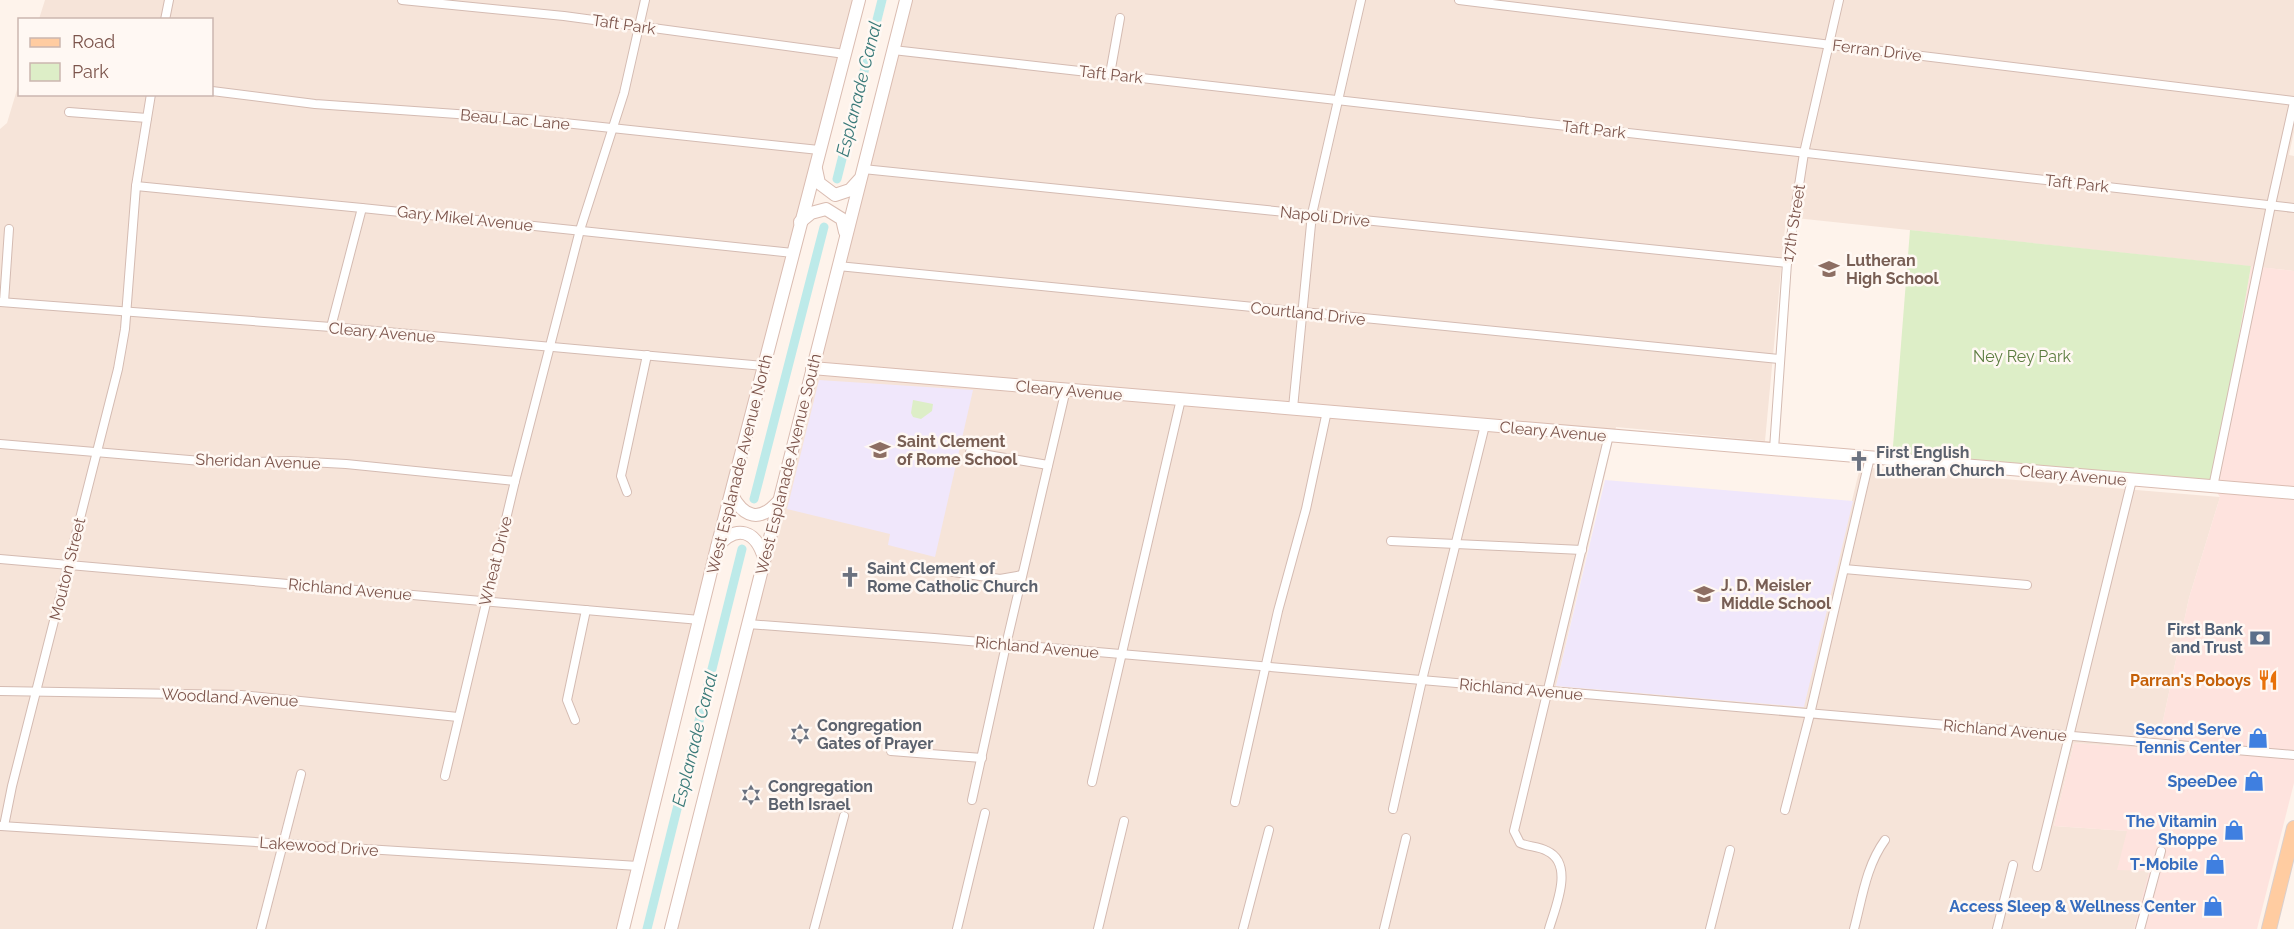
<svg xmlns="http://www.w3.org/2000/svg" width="2294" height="929" viewBox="0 0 2294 929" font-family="Raleway,sans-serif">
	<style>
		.residential { fill: #f6e4d9 }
		.commercial { fill: #fee3de }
		.education { fill: #f0e7fb }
		.green { fill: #ddeec7 }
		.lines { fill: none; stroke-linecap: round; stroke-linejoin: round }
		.canal { stroke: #bdeae9; stroke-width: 9 }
		.street-casing { stroke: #d4bbb2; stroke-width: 10 }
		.secondary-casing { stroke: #dabcb1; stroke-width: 14 }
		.primary-casing { stroke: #dacfcd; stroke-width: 16 }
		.street { stroke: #fff; stroke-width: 8 }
		.secondary { stroke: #fff; stroke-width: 12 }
		.primary { stroke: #ffcca1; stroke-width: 14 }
		.labels { text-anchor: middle; stroke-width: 5; stroke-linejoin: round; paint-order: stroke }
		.street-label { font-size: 16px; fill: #7c544b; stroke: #fff8f3 }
		.education-label { font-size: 16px; font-weight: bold; fill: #785e54; stroke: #fff8f3; text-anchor: start }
		.park-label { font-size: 16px; fill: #5b7c3f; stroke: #fff8f3 }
		.worship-label { font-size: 16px; font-weight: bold; fill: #5b616d; stroke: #fff8f3; text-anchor: start }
		.service-label { font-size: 16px; font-weight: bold; fill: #4e5e75; stroke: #fff8f3; text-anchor: end }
		.food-label { font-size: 16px; font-weight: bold; fill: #c56008; stroke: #fff8f3; text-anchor: end }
		.shop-label { font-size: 16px; font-weight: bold; fill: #366cbe; stroke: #fff8f3; text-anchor: end }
		.water-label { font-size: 18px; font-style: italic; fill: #3a7a79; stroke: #fff8f3 }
	</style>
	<rect width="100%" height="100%" fill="#fef3eb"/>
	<!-- residential -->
	<g class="residential">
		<path d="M45,0H853L616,929H0V129L7,123L19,83L20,94H212V20L39,19Z"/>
		<path d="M912,0H2294V132L2289,155L2294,156V271L1786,217L1765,441L1616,427L1556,686L1803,707L1860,467L2220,497L2189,598L2157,749L2074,743L2054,826L2128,831L2150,870L2134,929H676Z"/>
	</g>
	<!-- commercial -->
	<path class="commercial" d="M2251,266L2294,271V783L2257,929H2134L2149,871L2117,870L2127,831L2054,826L2074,743L2157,749L2189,598L2220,497L2213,487Z"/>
	<!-- education -->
	<g class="education">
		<path d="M819,380L973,390L935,557L888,545L890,534L787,509Z"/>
		<path d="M1605,480L1853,501L1804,707L1556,686Z"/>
	</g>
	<!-- green -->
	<g class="green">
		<path d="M1910,230L2251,266L2213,487L1892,459Z"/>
		<path d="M913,400L933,404L932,411L921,419L913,417L911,413Z"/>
	</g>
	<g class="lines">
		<!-- canal -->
		<g class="canal">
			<path d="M837,179L882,0"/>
			<path d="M754,499L824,227"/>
			<path d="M647,929L742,549"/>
		</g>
		<!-- street casing -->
		<g class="street-casing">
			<g id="street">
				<path d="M402,0L564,16L845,54"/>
				<path d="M1459,0L2294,101"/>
				<path d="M165,20L169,0"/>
				<path d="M893,50L2294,208"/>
				<path d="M1110,74L1120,18"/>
				<path d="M212,91L315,104L527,119L819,150"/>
				<path d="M69,112L147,118"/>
				<path d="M863,169L1787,263"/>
				<path d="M136,186L362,208L793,253"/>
				<path d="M838,266L1779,359"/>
				<path d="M0,302L331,327L764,366"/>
				<path d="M4,302L9,229"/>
				<path d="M331,327L362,208"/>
				<path d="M1293,408L1312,214L1361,0"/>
				<path d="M0,444L225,463L290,461L346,464L515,481"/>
				<path d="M1774,449L1787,263L1804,153L1839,0"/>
				<path d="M970,452L1048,465"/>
				<path d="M2213,487L2271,205L2294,102"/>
				<path d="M627,492L621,476L647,355"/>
				<path d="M1391,541L1582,550"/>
				<path d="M0,559L700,620"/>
				<path d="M934,569L1000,579L1022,575"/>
				<path d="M1844,569L2027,585"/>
				<path d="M748,624L934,638L2294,755"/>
				<path d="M0,691L241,695L458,717"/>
				<path d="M575,720L567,700L586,610"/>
				<path d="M891,751L982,758"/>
				<path d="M445,776L515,481L580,230L624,93L645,0"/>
				<path d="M1092,782L1181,399"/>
				<path d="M972,800L1006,645L1066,389"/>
				<path d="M1235,802L1278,611L1306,509L1327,411"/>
				<path d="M1393,809L1422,680L1485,425"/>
				<path d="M1785,810L1810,714L1870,457"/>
				<path d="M1,826L638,866"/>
				<path d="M4,826L12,786L118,369L125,329L136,186L151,94"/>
				<path d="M2037,867L2132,480"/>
				<path d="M261,929L301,774"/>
				<path d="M814,929L844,816"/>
				<path d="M957,929L985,813"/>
				<path d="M1098,929L1124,821"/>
				<path d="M1243,929L1269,830"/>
				<path d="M1384,929L1406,838"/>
				<path d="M1549,929C1555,908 1575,864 1547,851C1538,846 1528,847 1520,843L1514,831L1609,435"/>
				<path d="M1710,929L1730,850"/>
				<path d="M1854,929C1862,899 1866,866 1885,840"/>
				<path d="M1997,929L2013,865"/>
				<path d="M2140,929L2161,851"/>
			</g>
		</g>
		<!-- secondary casing -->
		<g class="secondary-casing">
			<g id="secondary">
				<path d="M816,169L819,183L835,195L850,190L859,180"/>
				<path d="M800,222L811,213L826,209L842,219L845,232"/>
				<path d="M812,368L2294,493"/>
				<path d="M732,495C744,518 760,522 778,502"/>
				<path d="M717,547C737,523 756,531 764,558"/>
				<path d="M623,929L717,547L859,0"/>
				<path d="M671,929L906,0"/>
			</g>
		</g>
		<!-- primary casing -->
		<g class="primary-casing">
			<path id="primary" d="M2269,929L2294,828"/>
		</g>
		<!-- street -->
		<use href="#street" class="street"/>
		<!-- secondary -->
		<use href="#secondary" class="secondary"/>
		<!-- primary -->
		<use href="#primary" class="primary"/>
	</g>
	<!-- icons -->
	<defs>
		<g id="school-bare" transform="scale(1.62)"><path d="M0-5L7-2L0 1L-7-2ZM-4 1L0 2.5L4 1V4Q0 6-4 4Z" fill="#8d6e63" stroke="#fff8f3" stroke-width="2.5" paint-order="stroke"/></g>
		<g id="church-bare" transform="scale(1.62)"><path d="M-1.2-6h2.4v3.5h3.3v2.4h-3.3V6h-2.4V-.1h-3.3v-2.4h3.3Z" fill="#6b7280" stroke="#fff8f3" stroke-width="2.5" paint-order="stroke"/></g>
		<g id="bank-bare" transform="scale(1.62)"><path d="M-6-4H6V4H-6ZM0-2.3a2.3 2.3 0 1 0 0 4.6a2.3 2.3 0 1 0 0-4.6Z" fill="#5c6f8a" stroke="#fff8f3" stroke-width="2.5" paint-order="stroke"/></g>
		<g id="restaurant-bare" transform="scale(1.62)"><path d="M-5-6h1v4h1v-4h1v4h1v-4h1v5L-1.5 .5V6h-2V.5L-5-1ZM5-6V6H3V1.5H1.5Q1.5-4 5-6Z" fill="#e8710a" stroke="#fff8f3" stroke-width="2.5" paint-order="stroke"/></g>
		<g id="synagogue-bare" transform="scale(1.62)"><path d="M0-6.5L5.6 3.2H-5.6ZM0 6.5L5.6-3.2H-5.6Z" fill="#6b7280" stroke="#fff8f3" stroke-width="2.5" paint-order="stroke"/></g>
		<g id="shop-bare" transform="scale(1.62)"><path d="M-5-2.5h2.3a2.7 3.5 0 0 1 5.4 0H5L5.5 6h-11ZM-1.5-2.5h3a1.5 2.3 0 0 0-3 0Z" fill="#3f7fe0" stroke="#fff8f3" stroke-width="2.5" paint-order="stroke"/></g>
	</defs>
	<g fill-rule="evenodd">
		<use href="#school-bare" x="1829" y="269"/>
		<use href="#school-bare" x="880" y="450"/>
		<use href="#church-bare" x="1859" y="461"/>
		<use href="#church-bare" x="850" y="577"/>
		<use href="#school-bare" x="1704" y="594"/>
		<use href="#bank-bare" x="2260" y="638"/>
		<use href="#restaurant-bare" x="2268" y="680"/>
		<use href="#synagogue-bare" x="800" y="734"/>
		<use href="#shop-bare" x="2258" y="738"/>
		<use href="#shop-bare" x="2254" y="781"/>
		<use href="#synagogue-bare" x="751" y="795"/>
		<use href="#shop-bare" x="2234" y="830"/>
		<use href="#shop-bare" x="2215" y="864"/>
		<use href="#shop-bare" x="2213" y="906"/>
	</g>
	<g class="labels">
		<!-- street labels -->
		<g class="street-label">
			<text transform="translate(624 24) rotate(8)" y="6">Taft Park</text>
			<text transform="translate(1877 50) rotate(7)" y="6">Ferran Drive</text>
			<text transform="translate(1111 74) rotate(6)" y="6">Taft Park</text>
			<text transform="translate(515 119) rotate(5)" y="6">Beau Lac Lane</text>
			<text transform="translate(1594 129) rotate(6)" y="6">Taft Park</text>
			<text transform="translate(2077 183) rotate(6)" y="6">Taft Park</text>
			<text transform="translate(1325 216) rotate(6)" y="6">Napoli Drive</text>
			<text transform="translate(465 218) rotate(6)" y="6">Gary Mikel Avenue</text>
			<text transform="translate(1793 223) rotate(-81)" y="6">17th Street</text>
			<text transform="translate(1308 313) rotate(6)" y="6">Courtland Drive</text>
			<text transform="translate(382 332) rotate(5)" y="6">Cleary Avenue</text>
			<text transform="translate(1069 390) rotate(5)" y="6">Cleary Avenue</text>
			<text transform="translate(1553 431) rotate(5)" y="6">Cleary Avenue</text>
			<text transform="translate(258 461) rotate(2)" y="6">Sheridan Avenue</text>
			<text transform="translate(739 464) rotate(-76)" y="6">West Esplanade Avenue North</text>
			<text transform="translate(788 464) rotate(-76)" y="6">West Esplanade Avenue South</text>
			<text transform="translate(2073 475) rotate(5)" y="6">Cleary Avenue</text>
			<text transform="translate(495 561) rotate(-76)" y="6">Wheat Drive</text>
			<text transform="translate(67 569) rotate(-76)" y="6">Mouton Street</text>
			<text transform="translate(350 589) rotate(5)" y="6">Richland Avenue</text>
			<text transform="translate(1037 647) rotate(5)" y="6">Richland Avenue</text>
			<text transform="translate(1521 689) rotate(5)" y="6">Richland Avenue</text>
			<text transform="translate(230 697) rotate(3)" y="6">Woodland Avenue</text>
			<text transform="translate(2005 730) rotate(5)" y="6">Richland Avenue</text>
			<text transform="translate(319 846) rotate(4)" y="6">Lakewood Drive</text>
		</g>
		<!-- education labels -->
		<g class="education-label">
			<text x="1846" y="266">Lutheran<tspan x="1846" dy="18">High School</tspan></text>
			<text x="897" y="447">Saint Clement<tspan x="897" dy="18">of Rome School</tspan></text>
			<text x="1721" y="591">J. D. Meisler<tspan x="1721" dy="18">Middle School</tspan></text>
		</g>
		<!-- park labels -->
		<g class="park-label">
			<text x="2022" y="362">Ney Rey Park</text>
		</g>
		<!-- worship labels -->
		<g class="worship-label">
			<text x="1876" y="458">First English<tspan x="1876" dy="18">Lutheran Church</tspan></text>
			<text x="867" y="574">Saint Clement of<tspan x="867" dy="18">Rome Catholic Church</tspan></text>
			<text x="817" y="731">Congregation<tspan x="817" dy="18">Gates of Prayer</tspan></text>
			<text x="768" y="792">Congregation<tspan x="768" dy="18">Beth Israel</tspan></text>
		</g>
		<!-- service labels -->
		<g class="service-label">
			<text x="2243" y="635">First Bank<tspan x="2243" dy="18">and Trust</tspan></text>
		</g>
		<!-- food labels -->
		<g class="food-label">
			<text x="2251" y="686">Parran's Poboys</text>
		</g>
		<!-- shop labels -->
		<g class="shop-label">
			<text x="2241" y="735">Second Serve<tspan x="2241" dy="18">Tennis Center</tspan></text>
			<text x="2237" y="787">SpeeDee</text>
			<text x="2217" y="827">The Vitamin<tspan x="2217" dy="18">Shoppe</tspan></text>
			<text x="2198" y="870">T-Mobile</text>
			<text x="2196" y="912">Access Sleep &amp; Wellness Center</text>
		</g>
		<!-- water labels -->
		<g class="water-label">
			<text transform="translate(859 89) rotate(-76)" y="6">Esplanade Canal</text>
			<text transform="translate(695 739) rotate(-76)" y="6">Esplanade Canal</text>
		</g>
	</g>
	<!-- legend -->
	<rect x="18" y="18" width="195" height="78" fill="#fff8f3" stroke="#cbb6b0" stroke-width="1.5"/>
	<rect x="30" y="38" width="30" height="9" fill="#ffcca1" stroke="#cbb6b0" stroke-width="1.5"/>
	<text x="72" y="48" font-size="18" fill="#7c544b">Road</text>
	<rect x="30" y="63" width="30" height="18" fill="#ddeec7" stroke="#cbb6b0" stroke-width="1.5"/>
	<text x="72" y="78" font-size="18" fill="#7c544b">Park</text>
</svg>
